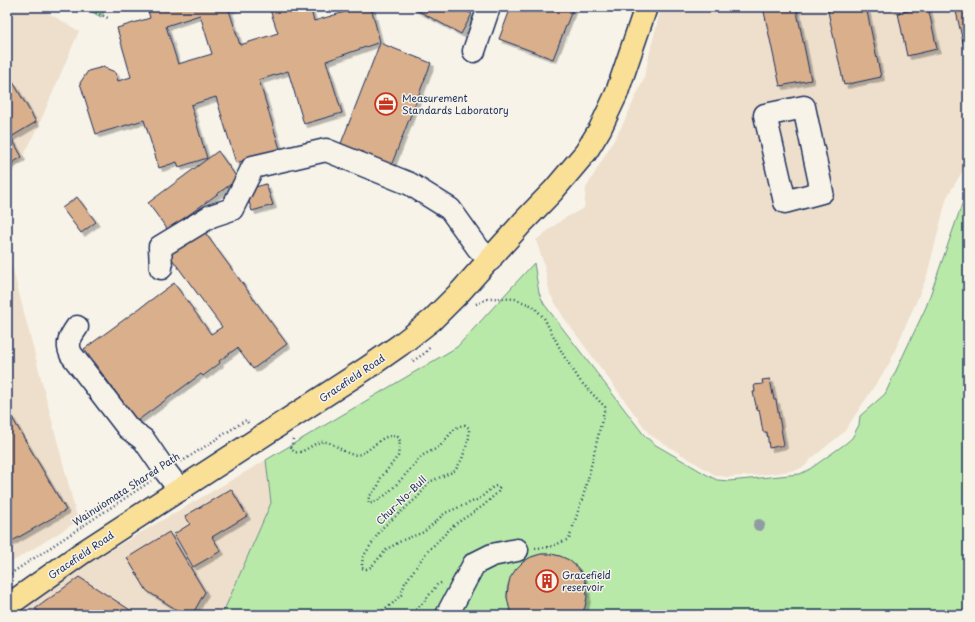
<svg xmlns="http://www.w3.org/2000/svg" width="975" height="622" viewBox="0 0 975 622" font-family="'Playpen Sans',sans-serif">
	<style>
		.built { fill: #eedfcc }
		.green { fill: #b9e9a8; stroke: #6a8c83 }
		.building { fill: #daaf8b; stroke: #1b2f5e; fill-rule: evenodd; filter: url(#shadow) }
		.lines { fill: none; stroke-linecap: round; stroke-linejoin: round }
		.minor-casing { stroke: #1b2f5e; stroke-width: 25 }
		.major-casing { stroke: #1b2f5e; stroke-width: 25 }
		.path { stroke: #1b2f5e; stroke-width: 2.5; stroke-dasharray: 1 3; stroke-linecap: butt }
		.minor { stroke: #f7f3e8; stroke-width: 22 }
		.major { stroke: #fadf96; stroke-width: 22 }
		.tree { fill: #909ca4 }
		.labels { text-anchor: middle; stroke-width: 3; stroke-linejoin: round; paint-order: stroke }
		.poi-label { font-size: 10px; fill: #1b2f5e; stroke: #f7f3e8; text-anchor: start }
		.street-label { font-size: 10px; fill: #1b2f5e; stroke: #f7f3e8 }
	</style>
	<defs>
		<filter id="shadow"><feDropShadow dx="3.5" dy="3.5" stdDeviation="0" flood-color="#0004"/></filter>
	</defs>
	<rect width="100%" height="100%" fill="#f7f3e8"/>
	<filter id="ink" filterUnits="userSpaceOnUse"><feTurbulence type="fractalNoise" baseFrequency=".025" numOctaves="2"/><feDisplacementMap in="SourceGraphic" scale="8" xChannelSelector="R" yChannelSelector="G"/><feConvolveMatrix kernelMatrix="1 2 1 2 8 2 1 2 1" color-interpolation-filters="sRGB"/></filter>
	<g filter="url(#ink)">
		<!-- built -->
		<g class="built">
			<path d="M7,7H38L79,31L38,127L21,161L9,177L7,182Z"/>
			<path d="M661,7H968V162L947,197L926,279L889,364L844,432L811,459L805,466L797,470L762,475L727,477L715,475L650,435L564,318L550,294L544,264L536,240L563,219L584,208L586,188L622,126L643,81Z"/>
			<path d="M7,247L78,521L7,565Z"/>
			<path d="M266,460L271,503L222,615H7V610Z"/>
		</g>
		<!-- green -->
		<g class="green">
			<path d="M83,7H106L101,17Z"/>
			<path d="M968,187V615H581C605,565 540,530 513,574C509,580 506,590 507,597C508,603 511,609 513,615H222L271,503L266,460L457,347L534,263L539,293L544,304L644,435L654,444L709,476L717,480L729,481L800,474L810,469L845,444L852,438L859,425L860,416L885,394L926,307Z"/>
		</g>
		<!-- building -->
		<g class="building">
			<path d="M147,7H238L229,10L240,45L278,33L269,7H310L314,21L362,7H371L380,42L326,61L342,113L304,124L288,71L259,80L280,149L236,163L216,97L191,105L207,158L179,167L177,162L159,168L144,120L96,134L80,83L88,71L103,67L115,72L118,81L131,77L117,28L150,18ZM200,15L212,54L178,64L166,26Z"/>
			<path d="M411,7H459L472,14L461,34Z"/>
			<path d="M511,7L573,8L553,59L499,39Z"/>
			<path d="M763,7H796L811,80L780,86Z"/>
			<path d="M827,7H866L881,77L844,85Z"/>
			<path d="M890,7H908L891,10Z"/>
			<path d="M928,7L937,49L907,56L898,13Z"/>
			<path d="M955,7H968V64Z"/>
			<path d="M380,43L431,63L391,166L340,146Z"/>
			<path d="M13,82L36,122L11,137L22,157L7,166V86Z"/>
			<path d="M218,151L238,179L168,230L148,203Z"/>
			<path d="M266,184L273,205L252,211L245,190Z"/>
			<path d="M77,197L96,222L81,233L62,208Z"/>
			<path d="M203,230L287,344L253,369L237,348L219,361L220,363L203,376L201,374L137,421L84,349L174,283L211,334L222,327L169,255Z"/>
			<path d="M770,379L774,400H776L784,445L769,448L767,432H763L759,409L757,410L753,392H755L754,385L763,384L762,380Z"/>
			<path d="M7,409L66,510L7,544Z"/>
			<path d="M231,489L247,516L212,537L221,551L193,567L174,534L190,524L185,516Z"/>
			<path d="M169,532L205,592L192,615H185L147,591L127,558Z"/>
			<path d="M541,554H551L560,556L569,560L577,567L583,575L586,584L587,597L585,607L581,615H513L509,607L507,597L508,587L510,578L516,569L523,562L531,557Z"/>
			<path d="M79,577L138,615H44L35,609Z"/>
		</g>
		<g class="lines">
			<!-- minor casing -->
			<g class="minor-casing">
				<g id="minor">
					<path d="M474,51L489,7"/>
					<path d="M804,107L822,192L785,202L765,115Z"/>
					<path d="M161,268L160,247L211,216L232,209L253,167L326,150L410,184L450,209L478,248L490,260"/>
					<path d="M77,327C70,337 66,343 71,354L128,428L144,440L166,472L180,490"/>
					<path d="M447,615L474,564L492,555L517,550"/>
				</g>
			</g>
			<!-- major casing -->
			<g class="major-casing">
				<path id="major" d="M7,606L82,553L367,368L400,345L432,320L460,292L523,222L553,191L586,152L600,129L616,95L646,7"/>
			</g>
			<!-- path -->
			<g class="path">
				<path d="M85,7L108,18"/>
				<path d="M476,304L490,298L515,299L533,306L544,318L565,358L581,382L605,407L586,487L569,539L550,547L535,548"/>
				<path d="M413,361L425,353L431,346"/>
				<path d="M293,439L291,448L294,452C306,454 314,440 326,442C338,444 349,460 363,453C375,447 383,432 398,437L400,441L398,456L380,479L378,486L369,497L368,503C381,507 412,466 421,457C426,452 434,451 440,446C449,438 452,426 465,425L469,428V438L462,459L455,471L429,482L418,497L382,528L363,557L362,563V568L366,569L371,567L387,549L403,540L424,532L445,513L479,499L493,487L496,486L499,488L498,492L483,506L454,525L426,553L405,583L401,595L392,604L376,615"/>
				<path d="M181,462L246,420L248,423"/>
				<path d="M7,576L151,481"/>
				<path d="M410,615L423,603L437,585L443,582"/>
			</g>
			<!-- minor -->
			<use href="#minor" class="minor"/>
			<!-- major -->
			<use href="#major" class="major"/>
		</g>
		<!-- trees -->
		<circle class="tree" cx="759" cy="525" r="6"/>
	</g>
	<!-- icons -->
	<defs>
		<g id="office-ring" transform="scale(1.15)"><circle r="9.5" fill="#f7f3e8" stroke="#c8321e" stroke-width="1.5"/><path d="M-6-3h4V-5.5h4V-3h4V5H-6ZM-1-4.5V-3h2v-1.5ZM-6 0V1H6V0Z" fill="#c8321e"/></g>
		<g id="building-ring" transform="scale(1.15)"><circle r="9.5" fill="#f7f3e8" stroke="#c8321e" stroke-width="1.5"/><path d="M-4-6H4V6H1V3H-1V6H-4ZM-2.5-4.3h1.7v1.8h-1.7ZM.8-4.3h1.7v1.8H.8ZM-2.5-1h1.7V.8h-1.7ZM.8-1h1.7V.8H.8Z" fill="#c8321e"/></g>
	</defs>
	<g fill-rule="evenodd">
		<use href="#office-ring" x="386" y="104"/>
		<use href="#building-ring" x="547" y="581"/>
	</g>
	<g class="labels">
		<!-- poi labels -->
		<g class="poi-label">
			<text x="402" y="102">Measurement<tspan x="402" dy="12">Standards Laboratory</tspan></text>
			<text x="562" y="579">Gracefield<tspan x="562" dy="12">reservoir</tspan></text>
		</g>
		<!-- street labels -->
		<g class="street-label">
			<text transform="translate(352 378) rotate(-34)" y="4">Gracefield Road</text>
			<text transform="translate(126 489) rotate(-33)" y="4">Wainuiomata Shared Path</text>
			<text transform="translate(401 500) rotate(-44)" y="4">Chur-No-Bull</text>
			<text transform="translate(81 555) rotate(-34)" y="4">Gracefield Road</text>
		</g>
	</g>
	<!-- margin -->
	<rect width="975" height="622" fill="none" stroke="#f7f3e8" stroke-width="24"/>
	<rect x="12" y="12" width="951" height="598" fill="none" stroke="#1b2f5e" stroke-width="1.5" filter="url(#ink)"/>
</svg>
